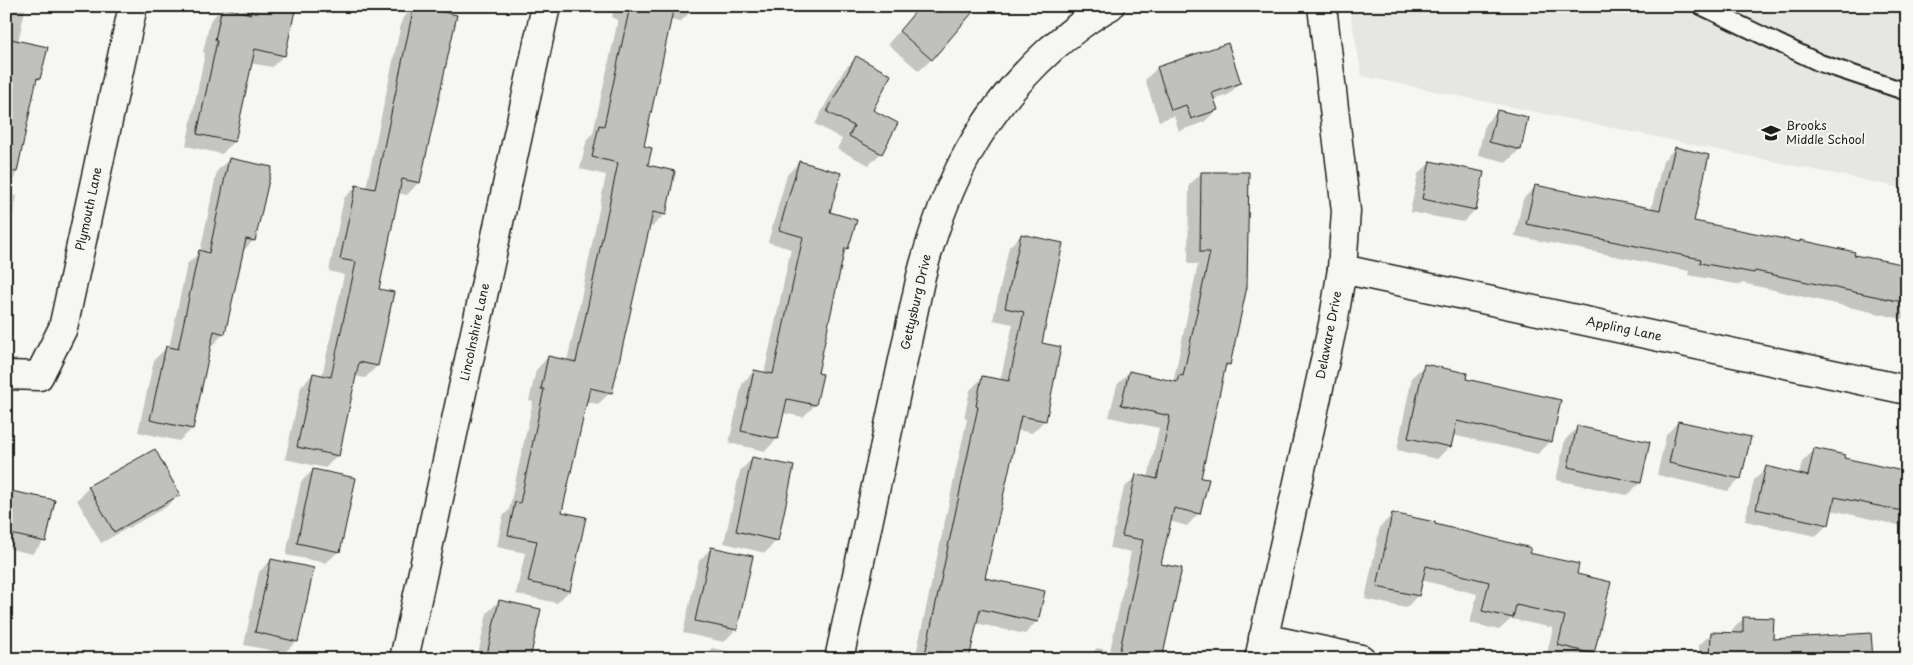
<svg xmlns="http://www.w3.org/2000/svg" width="1913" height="665" viewBox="0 0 1913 665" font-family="'Playpen Sans',sans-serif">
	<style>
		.built { fill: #e6e6e2 }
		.shadow { fill: #0003 }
		.building { fill: #c0c0bd; stroke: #1c1c1c }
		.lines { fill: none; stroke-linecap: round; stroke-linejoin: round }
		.service-casing { stroke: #1c1c1c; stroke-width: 20 }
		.minor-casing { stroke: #1c1c1c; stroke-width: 31 }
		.service { stroke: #f6f6f2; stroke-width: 16 }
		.minor { stroke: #f6f6f2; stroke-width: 28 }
		.labels { text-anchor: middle; stroke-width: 4; stroke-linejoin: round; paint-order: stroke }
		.poi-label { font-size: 12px; fill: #1c1c1c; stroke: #f6f6f2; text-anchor: start }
		.street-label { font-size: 12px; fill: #1c1c1c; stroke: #f6f6f2 }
	</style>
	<rect width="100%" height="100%" fill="#f6f6f2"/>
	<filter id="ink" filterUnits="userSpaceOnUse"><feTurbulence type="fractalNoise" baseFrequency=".02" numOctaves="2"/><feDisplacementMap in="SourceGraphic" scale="10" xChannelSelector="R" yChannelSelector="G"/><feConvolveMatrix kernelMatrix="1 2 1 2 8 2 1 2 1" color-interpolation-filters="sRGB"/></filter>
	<g filter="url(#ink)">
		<!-- built -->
		<path class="built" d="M1349,6H1907V189L1362,76Z"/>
		<!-- shadow -->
		<g class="shadow">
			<path d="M6,6H26L18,42L39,78L35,83L11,195L17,196L6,245Z"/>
			<path d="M244,6H295L284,55L272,67L250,63L234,141L222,154L186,146L205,53L203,52L210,21L222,8L242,13Z"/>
			<path d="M614,6H693L692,10L680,22L670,20L642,147L647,166L665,214L652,227L649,226L611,392L598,404L585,402L561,513L569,591L557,603L516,594L525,553L497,547L503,516L509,510L533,401H529L536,370L548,357L567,361L578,313L606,175L580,169L587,139L593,133L618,20L612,18Z"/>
			<path d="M920,6L932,59L919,71L888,44Z"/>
			<path d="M414,7L419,182L407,195L398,193L377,290V366L365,378L355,376L338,455L325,468L285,459L301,387L313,374L322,376L344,275L329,271L344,198L357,186L366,188L402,19Z"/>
			<path d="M856,58L871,110L881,153L869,165L837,149L842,139L815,124L844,70Z"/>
			<path d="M1157,68L1240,83L1228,95L1214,100L1217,110L1204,122L1179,131L1174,116L1159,121L1145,80Z"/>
			<path d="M1497,111L1520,149L1507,162L1478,155L1485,124Z"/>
			<path d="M1675,148L1692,222L1907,266V320L1742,283L1741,285L1688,275L1689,271L1515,236L1523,199L1535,187L1651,209L1663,161Z"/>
			<path d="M229,159L254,240L241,253L224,333L212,346L209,345L192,429L179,441L138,432L154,360L166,348H169L187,264L200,252L217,171Z"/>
			<path d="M799,162L847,249L843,253L816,374L815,405L803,417L783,413L777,439L765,451L729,443L742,384L754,371L764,374L791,249L768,242L787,175Z"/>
			<path d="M1431,162L1475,210L1463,222L1410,212L1418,174Z"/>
			<path d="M1202,173L1229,364L1224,369L1200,478L1199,513L1187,526L1169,521L1159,565L1161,659H1086L1097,648L1110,651L1131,552L1110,548L1124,488L1137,476L1148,478L1159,428L1109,417L1117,385L1129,372L1173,383L1198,264H1188L1189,185Z"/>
			<path d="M1021,235L1040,344L1044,421L1032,433L1017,430L984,579L1037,621L1025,634L975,623L968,659H915L967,419L964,418L970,390L983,377L1000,381L1013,324L993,320L1009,247Z"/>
			<path d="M1425,365L1464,380L1551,441L1538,454L1452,435L1450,446L1437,459L1397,450L1412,377Z"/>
			<path d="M1678,422L1740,478L1728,491L1657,475L1666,435Z"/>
			<path d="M1578,427L1648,443L1640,483L1627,495L1556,480L1565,440Z"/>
			<path d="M1814,450L1842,459L1907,473V527L1831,510L1828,524L1816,536L1745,521L1754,480L1766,468L1799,475L1802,462Z"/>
			<path d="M752,459L777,540L765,553L724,543L740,471Z"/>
			<path d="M313,470L339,551L326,563L286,555L301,482Z"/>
			<path d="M89,487L179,494L166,507L101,543L77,500Z"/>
			<path d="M6,491L44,541L32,554L6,548Z"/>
			<path d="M1393,514L1528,554L1576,575L1593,653L1587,659L1546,657L1553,628L1511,619L1499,630L1470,623L1477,594L1421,580L1418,595L1406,608L1365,599L1380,527Z"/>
			<path d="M711,548L736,629L724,642L683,633L699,561Z"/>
			<path d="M271,560L297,641L284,653L244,645L259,572Z"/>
			<path d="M499,601L529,659H477L487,613Z"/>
			<path d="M1744,618L1772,640L1872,659H1699V645L1712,633L1731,634L1732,630Z"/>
			<path d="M1907,645V659H1898Z"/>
			<path d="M712,648L753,657L752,659H702Z"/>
			<path d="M1621,649L1654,658V659H1611Z"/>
		</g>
		<!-- building -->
		<g class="building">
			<path d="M253,6H296L285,56L255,49L235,142L197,134L217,41L215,40L222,7L251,14Z"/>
			<path d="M414,6L457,15L420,183L402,179L379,289L394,292L378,366L359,362L339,456L297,447L313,373L331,377L356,262L340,259L356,185L375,189Z"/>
			<path d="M630,6H674L644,146L652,148L648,165L675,171L666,215L653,212L612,393L590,388L562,512L586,517L570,591L528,582L537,541L508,535L515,502L520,503L544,389H541L548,356L576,362L618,163L592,157L599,125L604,126Z"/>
			<path d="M920,6H978L932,60L899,31Z"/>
			<path d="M6,38L48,47L40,79L37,78L17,172L6,171Z"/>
			<path d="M1228,43L1241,83L1212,93L1218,110L1191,119L1186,105L1171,110L1157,67Z"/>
			<path d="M856,56L891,75L873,110L898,123L882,154L849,136L854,126L827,112Z"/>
			<path d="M1497,110L1528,117L1521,150L1489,142Z"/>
			<path d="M1675,147L1709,155L1694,221L1800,242V240L1855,252L1854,255L1907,265V303L1755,271L1754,273L1700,263L1701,259L1526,224L1535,185L1660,210Z"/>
			<path d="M229,158L272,167L255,241L246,239L225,334L214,331L193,429L150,420L166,346L178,349L199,250L209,253Z"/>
			<path d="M799,161L841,173L830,212L857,220L848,249L845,248L818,373L823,374L816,405L787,399L778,439L741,431L754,370L773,374L803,237L779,230Z"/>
			<path d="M1430,161L1484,172L1476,210L1422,199Z"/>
			<path d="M1201,172H1249L1247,287L1230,365L1226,364L1201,478L1209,479L1200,514L1174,508L1161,564L1182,568L1162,659H1118L1143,540L1122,536L1136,474L1157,479L1170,416L1121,405L1129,371L1177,382L1179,375L1183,376L1210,252H1200Z"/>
			<path d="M1021,234L1063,243L1042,343L1061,347L1046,421L1021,416L985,578L1045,591L1038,622L980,609L969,659H924L978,407L976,406L982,376L1009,381L1024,312L1005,308Z"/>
			<path d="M1424,364L1467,373L1466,379L1561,400L1552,442L1457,421L1451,447L1408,438Z"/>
			<path d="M1678,421L1751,437L1741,479L1669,463Z"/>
			<path d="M1577,426L1650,442L1641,483L1568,467Z"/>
			<path d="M1814,448L1845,455L1844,458L1907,472V512L1835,497L1829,525L1756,509L1766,466L1808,476Z"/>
			<path d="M155,449L180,495L114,532L88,486Z"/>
			<path d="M752,457L794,466L778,541L736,531Z"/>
			<path d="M313,469L356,478L340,552L297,543Z"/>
			<path d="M6,490L55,500L46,542L6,533Z"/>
			<path d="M1392,513L1435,522V524L1531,548L1529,553L1579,564L1577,574L1611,582L1594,654L1558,645L1565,616L1516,605L1513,618L1482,611L1489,582L1426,566L1419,596L1377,587Z"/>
			<path d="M711,547L753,556L737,630L695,621Z"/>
			<path d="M271,559L314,568L298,642L255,632Z"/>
			<path d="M499,600L541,609L530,659H486Z"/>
			<path d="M1743,617L1774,618L1773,639L1871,633L1873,659H1710L1711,632L1743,633Z"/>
		</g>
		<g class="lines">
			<!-- service casing -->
			<g class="service-casing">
				<path id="service" d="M1701,6L1820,63L1907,92"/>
			</g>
			<!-- minor casing -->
			<g class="minor-casing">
				<g id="minor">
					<path d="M1342,269L1907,390"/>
					<path d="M6,375L39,376L63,328L133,6"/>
					<path d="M1263,638L1361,659"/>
					<path d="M404,659L546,6"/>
					<path d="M839,659L921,276C945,185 980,113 1051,49C1069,34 1089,17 1110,6"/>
					<path d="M1259,659L1333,324L1342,269L1346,211L1322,6"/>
				</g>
			</g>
			<!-- service -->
			<use href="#service" class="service"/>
			<!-- minor -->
			<use href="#minor" class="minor"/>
		</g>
	</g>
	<!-- icons -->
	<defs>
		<g id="school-bare" transform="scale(1.5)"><path d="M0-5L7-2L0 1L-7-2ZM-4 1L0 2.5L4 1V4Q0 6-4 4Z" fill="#1c1c1c" stroke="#f6f6f2" stroke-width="2.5" paint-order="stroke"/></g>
	</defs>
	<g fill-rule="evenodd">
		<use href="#school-bare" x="1771" y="133"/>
	</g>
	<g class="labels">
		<!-- poi labels -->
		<g class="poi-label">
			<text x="1786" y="130">Brooks<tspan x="1786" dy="14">Middle School</tspan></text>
		</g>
		<!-- street labels -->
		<g class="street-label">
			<text transform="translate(89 209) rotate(-78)" y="4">Plymouth Lane</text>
			<text transform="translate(916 302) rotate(-77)" y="4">Gettysburg Drive</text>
			<text transform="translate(1624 329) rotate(12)" y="4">Appling Lane</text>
			<text transform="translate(475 332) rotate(-78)" y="4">Lincolnshire Lane</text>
			<text transform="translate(1329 335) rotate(-79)" y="4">Delaware Drive</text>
		</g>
	</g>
	<!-- margin -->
	<rect width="1913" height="665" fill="none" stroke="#f6f6f2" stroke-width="25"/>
	<rect x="12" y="12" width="1888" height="640" fill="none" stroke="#1c1c1c" stroke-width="2" filter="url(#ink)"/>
</svg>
